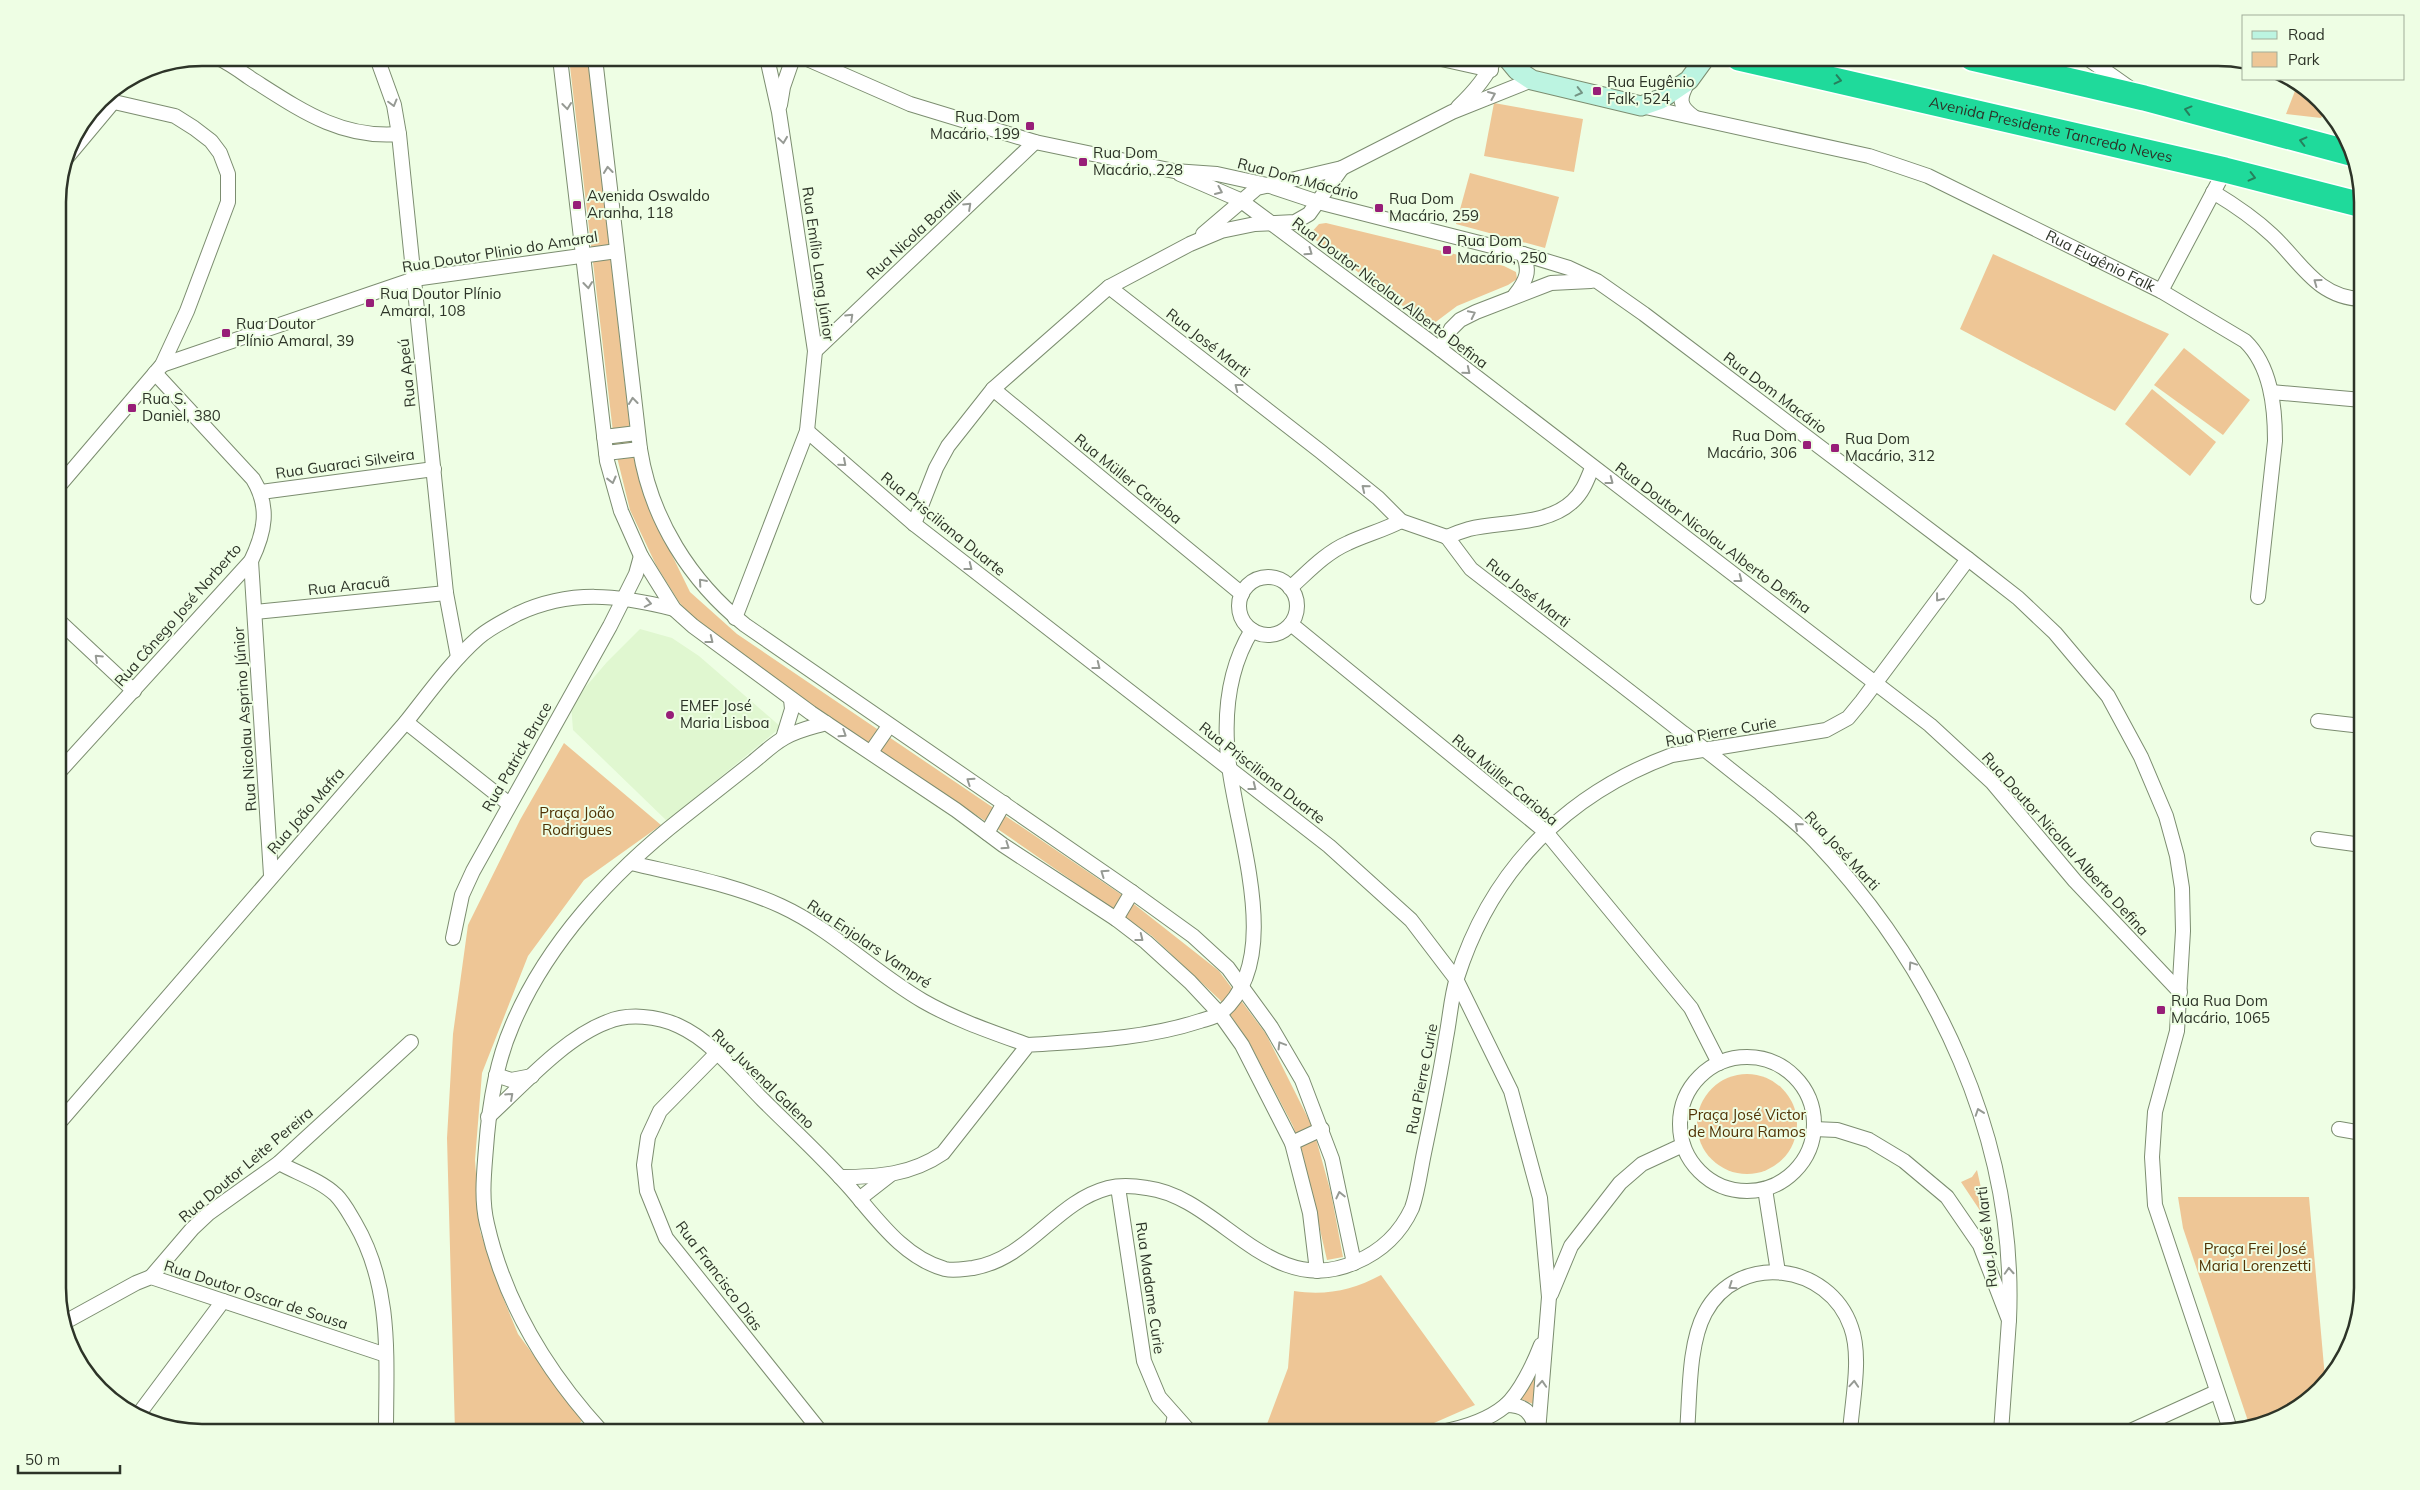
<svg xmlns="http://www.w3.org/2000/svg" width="2420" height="1490" viewBox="0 0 2420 1490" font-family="Mulish,sans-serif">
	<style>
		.built { fill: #e0f7d0 }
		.green { fill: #eec696 }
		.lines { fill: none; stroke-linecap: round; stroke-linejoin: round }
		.street-casing { stroke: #7c8d70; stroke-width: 16 }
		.secondary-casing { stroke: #7c8d70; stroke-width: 21 }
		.highway-casing { stroke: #fff; stroke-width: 28 }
		.street { stroke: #fff; stroke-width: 14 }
		.secondary { stroke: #bcf4e1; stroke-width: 19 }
		.highway { stroke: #1fda9b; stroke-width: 25 }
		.oneway { stroke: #277f5c }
		.oneway2 { stroke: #749484 }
		.oneway3 { stroke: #969a94 }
		.poi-dot { fill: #971e78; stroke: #eefee4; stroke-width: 2 }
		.labels { text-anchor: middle; stroke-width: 4; stroke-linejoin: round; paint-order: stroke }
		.poi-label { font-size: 15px; fill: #2d3428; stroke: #eefee4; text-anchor: start }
		.street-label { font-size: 15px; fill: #2d3428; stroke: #eefee4 }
		.park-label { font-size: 15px; fill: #503204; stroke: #eefee4 }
		.rim { fill: none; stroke: #2d3428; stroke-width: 2.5 }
	</style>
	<rect width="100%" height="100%" fill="#eefee4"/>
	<!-- built -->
	<g class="built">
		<path d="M640,629L672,638L699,656L781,727L667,821L573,730L571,704L607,662Z"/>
		<path d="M1550,1424L1598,1429V1432H1549Z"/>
	</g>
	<!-- green -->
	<g class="green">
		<path d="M569,58H588L632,447L647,504L690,592L737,634L1125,897L1219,971L1266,1034L1313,1128L1331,1193L1343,1257L1327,1260L1302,1151L1293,1126L1249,1042L1220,1000L1152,936L1002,832L815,709L702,629L679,602L656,565L630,510L615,449Z"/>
		<path d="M2295,91L2324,113L2321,118L2286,114Z"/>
		<path d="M1494,103L1583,119L1574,172L1484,156Z"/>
		<path d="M1470,173L1559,197L1545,248L1456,224Z"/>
		<path d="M1326,223L1504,266L1516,272L1517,279L1508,285L1457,306L1433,324L1428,325L1309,235L1319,224Z"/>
		<path d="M1993,254L2169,334L2115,411L1960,329Z"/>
		<path d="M2184,348L2250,400L2223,435L2154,385Z"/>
		<path d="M2152,389L2216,442L2190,476L2125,424Z"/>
		<path d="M564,743L661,825L584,880L528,956L482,1073L475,1160L480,1231L502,1295L518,1334L582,1421L569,1432H455L447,1138L453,1034L468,925L520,820Z"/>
		<circle cx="1747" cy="1124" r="50"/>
		<path d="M1977,1170L1989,1224L1961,1182L1972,1177Z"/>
		<path d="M2178,1197H2309L2325,1378L2290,1413L2249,1424L2183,1228Z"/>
		<path d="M1381,1275L1475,1405L1434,1423L1383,1432H1264L1288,1368L1294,1291C1326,1296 1353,1290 1381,1275Z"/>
		<path d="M1536,1375L1533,1404L1521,1399Z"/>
	</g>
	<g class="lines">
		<!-- street casing -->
		<g class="street-casing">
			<g id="street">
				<path d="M218,58C229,63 240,71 250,78C299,109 340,139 399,134"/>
				<path d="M377,58L394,105L399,134L446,593L458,657"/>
				<path d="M560,58L607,461L621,511L641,556L674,609L693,626L811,713L956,810L1003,845L1116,919L1146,942L1190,982L1220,1014L1242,1045L1292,1143L1310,1213L1317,1271"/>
				<path d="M595,58L640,449C651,519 690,581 745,625L1132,892L1193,936L1228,968L1271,1027L1302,1080L1332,1159L1354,1263"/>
				<path d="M805,58L910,104L1035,142L1174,171L1217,174L1267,185L1318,202L1523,254L1569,268L1597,281L1644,314L1968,559L2018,598L2055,633L2108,696L2141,757L2166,816L2177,856L2182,888L2183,931L2177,1031L2155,1112L2152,1157L2155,1205L2230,1429"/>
				<path d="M1437,58L1491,70"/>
				<path d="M2087,58L2131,89"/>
				<path d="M1688,82C1679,98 1678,106 1694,117"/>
				<path d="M780,105L783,87L793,58"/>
				<path id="s1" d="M1641,106L1869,156L1928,176L2161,291L2245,341C2271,366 2275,407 2275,441L2258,597"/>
				<path d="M1458,107C1474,92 1487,77 1495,58"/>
				<path d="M68,156L114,101"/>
				<path d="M1180,174L1240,200L1440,349L1930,725L1992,782L2075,881L2180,992"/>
				<path d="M2213,192C2233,204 2254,218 2272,235C2300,261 2317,298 2362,299"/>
				<path d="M1203,234L1257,188L1342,168L1452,112L1532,80"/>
				<path d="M1109,287L1320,451L1378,498L1401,521L1447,537"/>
				<path d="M2161,291L2225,170"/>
				<path d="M1515,295C1526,281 1531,271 1523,254"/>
				<path d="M1440,349L1451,329L1460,320L1476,312L1551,283L1591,281"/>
				<path d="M815,351L1035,142"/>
				<path d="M162,365L414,279L617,251"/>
				<path d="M993,389L1242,594"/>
				<path d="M2271,392L2362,400"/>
				<path d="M807,431L914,524L1329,846L1411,920L1456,979L1511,1091L1540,1198L1549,1297L1538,1432"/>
				<path d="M604,437L637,433"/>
				<path d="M606,453L640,449"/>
				<path d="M58,487L162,365L187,311L228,202V174L220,153L211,141L194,128L175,116L101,99"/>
				<path d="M261,492L434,469"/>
				<path d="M914,524L936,468L948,446L993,389L1109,287L1190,244L1221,231L1255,224L1295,222L1309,214L1342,168"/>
				<path d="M1447,537L1471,569C1542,624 1613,678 1683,733C1709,752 1734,773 1760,793C1778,808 1798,823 1815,841C1936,969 2017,1140 2009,1320"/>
				<path d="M1447,537C1454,534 1462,531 1469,529C1501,521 1547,526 1573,501C1583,492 1587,480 1592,468"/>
				<path d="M251,561L271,875"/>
				<circle cx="1268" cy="606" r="29"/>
				<path d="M1290,588C1308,572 1325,553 1348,543C1365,535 1384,530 1401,521"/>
				<path d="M255,612L446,593"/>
				<path d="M735,618L807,431L815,351L779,112L767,58"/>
				<path d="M58,620L134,691"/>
				<path d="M1291,624L1546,832L1691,1008L1719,1063"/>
				<path d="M2318,721L2362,726"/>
				<path d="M406,722L509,804"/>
				<path d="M783,738L792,709L791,699"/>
				<path d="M871,752L889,726"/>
				<path d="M58,773L251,561C265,532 270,507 253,479L155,373"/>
				<path d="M987,833L1004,803"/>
				<path d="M2318,839L2362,845"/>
				<path d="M631,863C681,875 733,884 781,906C833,930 873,972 923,1001C956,1020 992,1032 1028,1045"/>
				<path d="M1116,919L1132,892"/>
				<path d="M453,938L462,895L473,871L610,626L636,574L641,556"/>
				<path d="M717,1053L660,1111L648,1137L644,1165L647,1191L666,1238L821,1432"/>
				<circle cx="1747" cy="1124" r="67"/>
				<path d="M496,1075L511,1080L532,1076"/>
				<path d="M488,1117C522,1086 564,1038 607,1022C628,1013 658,1016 679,1026C712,1041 738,1075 763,1100C793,1130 824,1158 851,1189C877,1219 904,1258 945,1269C954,1271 963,1269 973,1268C1030,1258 1055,1202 1108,1188C1120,1185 1135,1186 1147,1188C1220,1197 1270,1301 1356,1262C1382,1251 1400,1234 1412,1208C1418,1191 1420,1172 1424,1153C1432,1115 1440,1076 1446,1038C1450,1018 1451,997 1457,978C1491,870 1566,794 1672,755L1826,730L1848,718L1862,701L1968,559"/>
				<path d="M58,1124L406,722C429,693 451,662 478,638C489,628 504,621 517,614C571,589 618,595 674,609"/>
				<path d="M1814,1129L1837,1130L1869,1140L1904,1161L1947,1197L1980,1245L2009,1320L2001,1432"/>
				<path d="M2339,1129L2362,1133"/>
				<path d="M1292,1143L1322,1129"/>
				<path d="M279,1163C297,1173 320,1180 336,1195C344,1203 349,1213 355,1223C393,1288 386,1360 386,1432"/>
				<path d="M840,1177C878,1177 911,1175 943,1153L1028,1045C1085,1041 1145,1039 1200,1021C1206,1019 1216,1017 1221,1013C1290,955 1229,818 1227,743C1225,704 1231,664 1252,630"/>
				<path d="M1118,1187L1144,1361L1159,1397L1190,1432"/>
				<path d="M1765,1189L1778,1272"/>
				<path d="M861,1201L863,1196L890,1175"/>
				<path d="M151,1277L192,1229L209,1213L279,1163L411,1042"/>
				<path d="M1551,1294L1571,1246L1620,1183L1642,1164L1683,1145"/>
				<path d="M65,1322L136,1283L151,1277L386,1355"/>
				<path d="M1506,1405C1525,1405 1531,1412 1536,1429"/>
				<path d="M138,1415L223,1301"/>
				<path d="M602,1432C547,1372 505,1304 487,1224C481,1199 484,1173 486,1148C489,1107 495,1065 512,1026C546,944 613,872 682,818C706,799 729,781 753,762C763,754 773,744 784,738C797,730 813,727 826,723"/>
				<path d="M954,1432L977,1431L994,1432"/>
				<path d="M1171,1432L1175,1416"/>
				<path d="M1441,1432C1463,1428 1488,1420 1505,1406C1520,1393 1534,1363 1541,1345"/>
				<path d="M1687,1432C1690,1397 1688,1345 1705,1313C1738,1251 1829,1263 1851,1327C1862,1357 1852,1401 1850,1432"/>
				<path d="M2128,1432L2216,1392"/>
			</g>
		</g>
		<!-- secondary casing -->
		<g class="secondary-casing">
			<path id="secondary" d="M1507,58L1517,70L1532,80L1641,106L1661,99L1689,80L1705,58"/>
		</g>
		<!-- highway casing -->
		<g class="highway-casing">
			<g id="highway">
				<path id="s2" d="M1739,58L2225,170L2362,205"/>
				<path d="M1972,58L2144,98L2350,153"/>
			</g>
		</g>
		<!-- street -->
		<use href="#street" class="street"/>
		<!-- secondary -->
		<use href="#secondary" class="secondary"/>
		<!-- highway -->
		<use href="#highway" class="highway"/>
	</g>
	<!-- one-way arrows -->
	<defs><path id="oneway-chevron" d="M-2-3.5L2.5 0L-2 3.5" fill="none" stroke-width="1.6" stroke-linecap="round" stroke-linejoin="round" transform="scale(1.25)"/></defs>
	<g class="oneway">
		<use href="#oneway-chevron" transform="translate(1838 80) rotate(13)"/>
		<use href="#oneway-chevron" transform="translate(2188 110) rotate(-165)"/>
		<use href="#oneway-chevron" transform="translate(2303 141) rotate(-166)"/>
		<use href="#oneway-chevron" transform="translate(2252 177) rotate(14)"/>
	</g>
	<use class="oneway2" href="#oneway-chevron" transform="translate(1579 92) rotate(14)"/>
	<g class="oneway3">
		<use href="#oneway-chevron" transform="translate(1492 95) rotate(-23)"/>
		<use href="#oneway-chevron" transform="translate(393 103) rotate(75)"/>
		<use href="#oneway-chevron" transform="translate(567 106) rotate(83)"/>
		<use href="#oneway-chevron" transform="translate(783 140) rotate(82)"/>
		<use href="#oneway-chevron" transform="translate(608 170) rotate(-96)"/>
		<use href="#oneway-chevron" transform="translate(1219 191) rotate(24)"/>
		<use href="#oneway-chevron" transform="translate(968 206) rotate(-43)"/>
		<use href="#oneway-chevron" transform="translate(1309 252) rotate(35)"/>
		<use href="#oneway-chevron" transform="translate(2317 282) rotate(-144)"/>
		<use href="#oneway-chevron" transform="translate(588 285) rotate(84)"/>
		<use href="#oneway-chevron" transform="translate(1472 314) rotate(-26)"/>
		<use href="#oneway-chevron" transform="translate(850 317) rotate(-43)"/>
		<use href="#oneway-chevron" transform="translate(1467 371) rotate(39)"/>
		<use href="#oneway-chevron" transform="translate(1238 387) rotate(-142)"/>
		<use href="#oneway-chevron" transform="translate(633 401) rotate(-96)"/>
		<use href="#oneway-chevron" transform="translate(843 463) rotate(41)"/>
		<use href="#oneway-chevron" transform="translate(612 480) rotate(76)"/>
		<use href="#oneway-chevron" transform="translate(1610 481) rotate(37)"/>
		<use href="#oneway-chevron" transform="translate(1365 488) rotate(-141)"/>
		<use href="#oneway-chevron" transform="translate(969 567) rotate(38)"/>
		<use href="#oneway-chevron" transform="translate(1739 579) rotate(37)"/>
		<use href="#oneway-chevron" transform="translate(702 582) rotate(-131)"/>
		<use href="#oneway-chevron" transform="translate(1939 598) rotate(128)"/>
		<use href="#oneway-chevron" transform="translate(648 603) rotate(11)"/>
		<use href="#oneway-chevron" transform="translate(710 640) rotate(38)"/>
		<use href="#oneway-chevron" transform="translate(98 658) rotate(-137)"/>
		<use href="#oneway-chevron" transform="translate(1097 666) rotate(38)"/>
		<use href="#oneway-chevron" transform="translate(843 734) rotate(33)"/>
		<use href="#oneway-chevron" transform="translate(970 781) rotate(-146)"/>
		<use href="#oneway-chevron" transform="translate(1253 787) rotate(38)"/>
		<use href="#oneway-chevron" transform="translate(1798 826) rotate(-139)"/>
		<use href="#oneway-chevron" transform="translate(1006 846) rotate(34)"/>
		<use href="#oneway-chevron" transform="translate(1104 873) rotate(-145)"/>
		<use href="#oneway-chevron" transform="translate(1140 938) rotate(38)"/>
		<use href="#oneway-chevron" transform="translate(1912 965) rotate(-124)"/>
		<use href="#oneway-chevron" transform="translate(1281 1045) rotate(-121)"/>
		<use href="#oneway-chevron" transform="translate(510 1096) rotate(-42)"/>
		<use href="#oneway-chevron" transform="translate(1979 1112) rotate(-109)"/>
		<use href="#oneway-chevron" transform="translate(1340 1195) rotate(-103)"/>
		<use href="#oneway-chevron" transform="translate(2009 1271) rotate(-93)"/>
		<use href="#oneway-chevron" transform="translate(1732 1286) rotate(146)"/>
		<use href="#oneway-chevron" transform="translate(1542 1384) rotate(-86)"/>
		<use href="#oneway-chevron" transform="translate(1854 1384) rotate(-86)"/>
	</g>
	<!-- markers -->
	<g class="poi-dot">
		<rect x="1592" y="86" width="10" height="10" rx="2.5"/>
		<rect x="1025" y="121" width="10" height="10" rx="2.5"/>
		<rect x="1078" y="157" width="10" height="10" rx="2.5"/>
		<rect x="572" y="200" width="10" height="10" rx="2.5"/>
		<rect x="1374" y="203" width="10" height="10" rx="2.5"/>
		<rect x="1442" y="245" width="10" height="10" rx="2.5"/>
		<rect x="365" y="298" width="10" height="10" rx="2.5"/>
		<rect x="221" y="328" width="10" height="10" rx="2.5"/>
		<rect x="127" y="403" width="10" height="10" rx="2.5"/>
		<rect x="1802" y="440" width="10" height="10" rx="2.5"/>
		<rect x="1830" y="443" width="10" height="10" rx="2.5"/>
		<circle cx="670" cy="715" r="5"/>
		<rect x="2156" y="1005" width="10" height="10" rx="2.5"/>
	</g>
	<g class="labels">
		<!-- poi labels -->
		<g class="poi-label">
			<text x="1607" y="87">Rua Eugênio<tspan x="1607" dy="17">Falk, 524</tspan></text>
			<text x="1020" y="122" text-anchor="end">Rua Dom<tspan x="1020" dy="17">Macário, 199</tspan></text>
			<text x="1093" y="158">Rua Dom<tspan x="1093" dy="17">Macário, 228</tspan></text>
			<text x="587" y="201">Avenida Oswaldo<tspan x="587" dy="17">Aranha, 118</tspan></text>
			<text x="1389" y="204">Rua Dom<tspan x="1389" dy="17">Macário, 259</tspan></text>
			<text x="1457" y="246">Rua Dom<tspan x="1457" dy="17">Macário, 250</tspan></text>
			<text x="380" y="299">Rua Doutor Plínio<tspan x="380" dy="17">Amaral, 108</tspan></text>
			<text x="236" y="329">Rua Doutor<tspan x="236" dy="17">Plínio Amaral, 39</tspan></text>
			<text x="142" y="404">Rua S.<tspan x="142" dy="17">Daniel, 380</tspan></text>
			<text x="1797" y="441" text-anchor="end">Rua Dom<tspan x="1797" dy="17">Macário, 306</tspan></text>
			<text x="1845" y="444">Rua Dom<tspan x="1845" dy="17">Macário, 312</tspan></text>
			<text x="680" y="711">EMEF José<tspan x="680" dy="17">Maria Lisboa</tspan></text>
			<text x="2171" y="1006">Rua Rua Dom<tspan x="2171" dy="17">Macário, 1065</tspan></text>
		</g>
		<!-- street labels -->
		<g class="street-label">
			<text dy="5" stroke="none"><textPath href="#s2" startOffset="320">Avenida Presidente Tancredo Neves</textPath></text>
			<text transform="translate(1298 179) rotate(15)" y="5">Rua Dom Macário</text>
			<text transform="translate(914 235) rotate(-43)" y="5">Rua Nicola Boralli</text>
			<text transform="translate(500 252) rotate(-9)" y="5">Rua Doutor Plinio do Amaral</text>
			<text dy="5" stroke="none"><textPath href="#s1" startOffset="488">Rua Eugênio Falk</textPath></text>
			<text transform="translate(818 264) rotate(82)" y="5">Rua Emílio Lang Júnior</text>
			<text transform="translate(1390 293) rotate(37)" y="5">Rua Doutor Nicolau Alberto Defina</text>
			<text transform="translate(1208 343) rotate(38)" y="5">Rua José Marti</text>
			<text transform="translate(407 373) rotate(-96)" y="5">Rua Apeú</text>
			<text transform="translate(1775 393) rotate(37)" y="5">Rua Dom Macário</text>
			<text transform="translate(345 464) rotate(-8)" y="5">Rua Guaraci Silveira</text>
			<text transform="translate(1128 479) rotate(39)" y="5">Rua Müller Carioba</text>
			<text transform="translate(943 524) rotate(39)" y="5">Rua Prisciliana Duarte</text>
			<text transform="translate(1713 538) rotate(37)" y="5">Rua Doutor Nicolau Alberto Defina</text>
			<text transform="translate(349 586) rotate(-6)" y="5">Rua Aracuã</text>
			<text transform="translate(1528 593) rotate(38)" y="5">Rua José Marti</text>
			<text transform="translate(178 615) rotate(-49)" y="5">Rua Cônego José Norberto</text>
			<text transform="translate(245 719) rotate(-94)" y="5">Rua Nicolau Asprino Júnior</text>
			<text transform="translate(1721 732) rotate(-10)" y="5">Rua Pierre Curie</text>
			<text transform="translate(517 757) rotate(-60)" y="5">Rua Patrick Bruce</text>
			<text transform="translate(1262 773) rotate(38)" y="5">Rua Prisciliana Duarte</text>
			<text transform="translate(1505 780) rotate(40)" y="5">Rua Müller Carioba</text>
			<text transform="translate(306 811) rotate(-49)" y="5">Rua João Mafra</text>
			<text transform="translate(2065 844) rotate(48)" y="5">Rua Doutor Nicolau Alberto Defina</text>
			<text transform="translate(1842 851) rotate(47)" y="5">Rua José Marti</text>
			<text transform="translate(869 944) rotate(34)" y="5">Rua Enjolars Vampré</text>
			<text transform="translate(763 1079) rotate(44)" y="5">Rua Juvenal Galeno</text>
			<text transform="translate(1422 1079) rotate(-79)" y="5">Rua Pierre Curie</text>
			<text transform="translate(246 1165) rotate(-40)" y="5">Rua Doutor Leite Pereira</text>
			<text transform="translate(1987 1237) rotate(-96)" y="5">Rua José Marti</text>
			<text transform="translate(719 1276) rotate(53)" y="5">Rua Francisco Dias</text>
			<text transform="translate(1150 1288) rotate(82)" y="5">Rua Madame Curie</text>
			<text transform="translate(256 1295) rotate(18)" y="5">Rua Doutor Oscar de Sousa</text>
		</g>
		<!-- park labels -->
		<g class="park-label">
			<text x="577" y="818">Praça João<tspan x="577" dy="17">Rodrigues</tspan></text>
			<text x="1747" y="1120">Praça José Victor<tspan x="1747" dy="17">de Moura Ramos</tspan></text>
			<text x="2255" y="1254">Praça Frei José<tspan x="2255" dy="17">Maria Lorenzetti</tspan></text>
		</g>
	</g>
	<!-- crop -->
	<path d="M0 0H2420V1490H0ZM202 66H2218A136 136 0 0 1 2354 202V1288A136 136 0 0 1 2218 1424H202A136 136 0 0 1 66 1288V202A136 136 0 0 1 202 66Z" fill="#eefee4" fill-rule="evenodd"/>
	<path class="rim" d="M202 66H2218A136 136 0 0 1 2354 202V1288A136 136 0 0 1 2218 1424H202A136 136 0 0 1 66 1288V202A136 136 0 0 1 202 66Z"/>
	<!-- legend -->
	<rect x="2242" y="15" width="162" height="65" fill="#eefee4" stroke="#a1ad99"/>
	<rect x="2252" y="31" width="25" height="8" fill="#bcf4e1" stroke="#a1ad99"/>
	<text x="2288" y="40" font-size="15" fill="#2d3428">Road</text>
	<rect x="2252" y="52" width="25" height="15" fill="#eec696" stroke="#a1ad99"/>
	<text x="2288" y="65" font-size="15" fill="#2d3428">Park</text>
	<!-- scale -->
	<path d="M18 1465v8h102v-8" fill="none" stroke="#2d3428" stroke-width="2.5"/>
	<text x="25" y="1465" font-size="15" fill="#2d3428" stroke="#eefee4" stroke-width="4" paint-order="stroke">50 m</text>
</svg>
